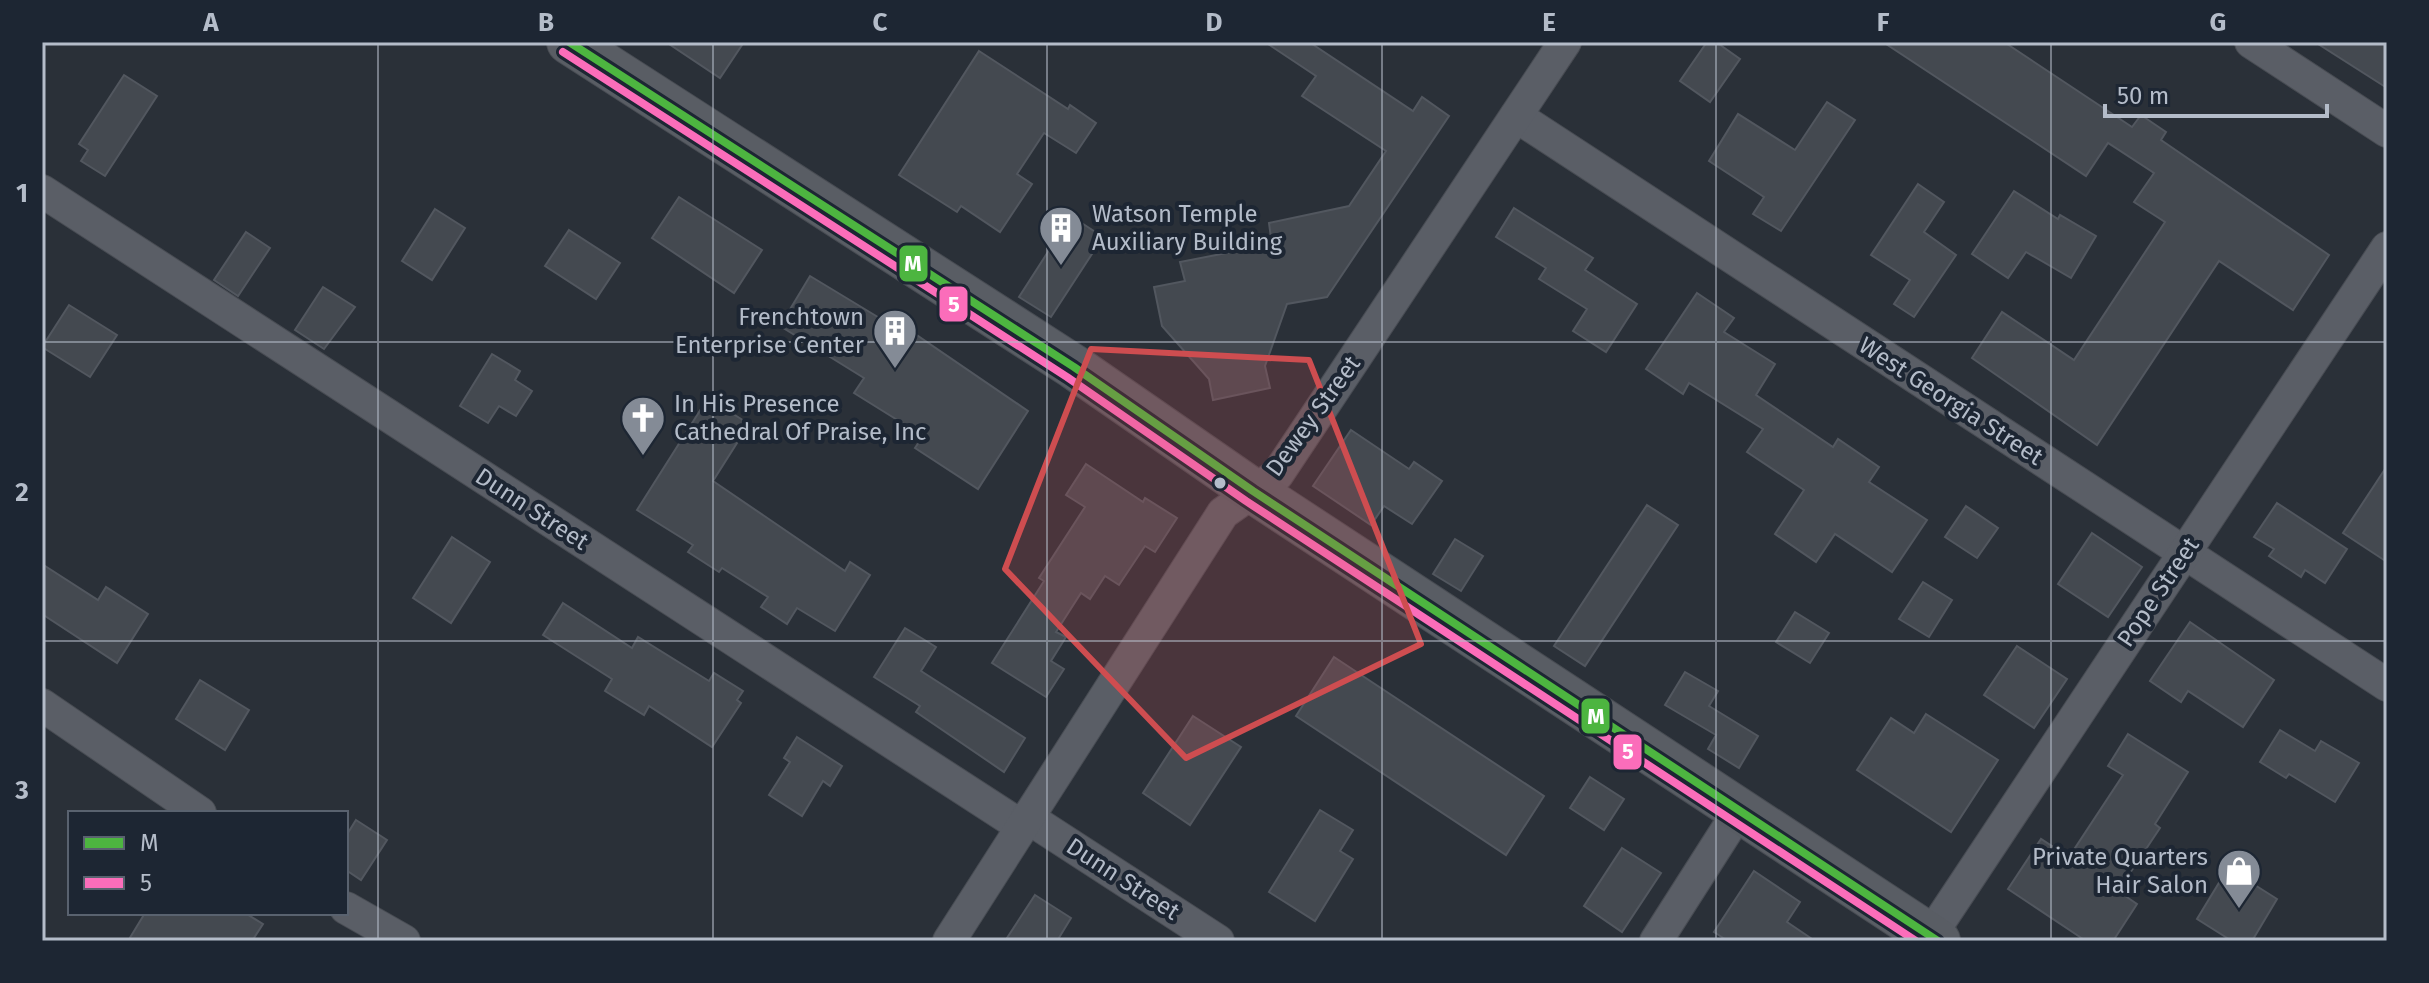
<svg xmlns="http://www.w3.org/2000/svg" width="2429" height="983" viewBox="0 0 2429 983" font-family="'Fira Sans',sans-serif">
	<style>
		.building { fill: #444950; stroke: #52575f; stroke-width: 2 }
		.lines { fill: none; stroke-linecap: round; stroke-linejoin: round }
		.street-casing { stroke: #484c53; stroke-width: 34 }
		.secondary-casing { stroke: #484c53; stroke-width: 46 }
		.street { stroke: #5a5e66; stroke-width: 32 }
		.secondary { stroke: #595d64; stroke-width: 44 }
		.bus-1-casing { stroke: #1d2633; stroke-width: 14 }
		.bus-2-casing { stroke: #1d2633; stroke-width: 14 }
		.bus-1 { stroke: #4db540; stroke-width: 8 }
		.bus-2 { stroke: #fb6dba; stroke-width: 8 }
		.marked { fill: #ce4d50; fill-opacity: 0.2; stroke: #ce4d50; stroke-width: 6; stroke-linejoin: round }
		.grid { fill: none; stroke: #b4bcc9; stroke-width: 2; stroke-opacity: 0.55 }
		.bus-dot { fill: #b4bcc9; stroke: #1d2633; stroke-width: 3 }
		.labels { text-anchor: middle; stroke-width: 8; stroke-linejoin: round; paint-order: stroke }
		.poi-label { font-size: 24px; fill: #b4bcc9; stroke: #1d2633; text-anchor: start }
		.street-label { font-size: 24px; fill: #b4bcc9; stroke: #1d2633 }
		.line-badge { stroke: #1d2633; stroke-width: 3 }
		.badge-label { font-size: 22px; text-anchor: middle; font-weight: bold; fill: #fff }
		.neatline { fill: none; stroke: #b4bcc9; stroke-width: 3 }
		.grid-label { font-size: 26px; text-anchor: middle; font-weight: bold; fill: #b4bcc9 }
	</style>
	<rect width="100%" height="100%" fill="#2a3038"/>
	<!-- building -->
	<g class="building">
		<path d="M666,42H744L720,78Z"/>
		<path d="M1265,42H1309L1413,111L1422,97L1449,116L1327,297L1287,304L1265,366L1270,388L1213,400L1209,379L1162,326L1154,287L1185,281L1180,262L1242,250L1241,245L1271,238L1269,223L1349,206L1386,151L1302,96L1316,76Z"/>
		<path d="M1707,42H1716L1740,59L1710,102L1680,81Z"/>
		<path d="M1883,42H2004L2132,127L2141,115L2166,132L2161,140L2329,255L2293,310L2219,261L2097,445L1972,358L2002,312L2074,360L2165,222L2134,202L2154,173L2108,143L2086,176Z"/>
		<path d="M2315,42H2387V88Z"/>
		<path d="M979,51L1068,109L1070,105L1096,123L1076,153L1044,133L1017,174L1032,184L1000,232L961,206L957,212L899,175Z"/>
		<path d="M124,75L157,96L105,176L81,161L88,150L79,144Z"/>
		<path d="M1827,102L1855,120L1781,231L1753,214L1764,197L1709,161L1738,114L1795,150Z"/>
		<path d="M1918,184L1944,202L1924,232L1956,255L1914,317L1894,304L1910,280L1871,255Z"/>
		<path d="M2014,191L2058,219L2060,215L2096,236L2071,278L2026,252L2008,278L1972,254Z"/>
		<path d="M679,197L762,250L734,293L652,238Z"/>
		<path d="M1514,208L1593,258L1585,270L1637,304L1606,352L1573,331L1587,309L1539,279L1546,268L1496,237Z"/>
		<path d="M435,209L465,228L432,280L402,261Z"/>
		<path d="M1071,216L1103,237L1051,317L1019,297Z"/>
		<path d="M569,230L620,263L596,299L545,266Z"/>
		<path d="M246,232L270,248L238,296L214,280Z"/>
		<path d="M810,276L896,328L899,323L1028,411L978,489L915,448L923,436L854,393L864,378L780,326Z"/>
		<path d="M323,287L355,307L324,349L295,330Z"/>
		<path d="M1697,293L1734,318L1724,332L1775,364L1756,395L1833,447L1838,439L1879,467L1869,482L1927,520L1892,572L1835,534L1816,562L1775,534L1804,490L1747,452L1763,429L1689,383L1683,394L1646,369Z"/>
		<path d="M69,305L117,335L90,377L42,347Z"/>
		<path d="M492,354L520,371L515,380L532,391L516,416L499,406L488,423L460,406Z"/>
		<path d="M708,398L749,424L713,481L845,571L850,562L870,575L835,631L797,608L787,624L761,607L768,597L722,568L719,572L688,552L693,545L637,510Z"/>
		<path d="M1351,430L1409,469L1414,462L1442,481L1412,524L1384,506L1371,525L1313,486Z"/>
		<path d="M1086,464L1143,502L1145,498L1177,518L1155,552L1145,546L1119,585L1105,576L1090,599L1081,593L1056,632L1066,637L1051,661L1064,669L1046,697L992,663L1044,581L1039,578L1085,507L1066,495Z"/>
		<path d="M2387,466V562L2343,533Z"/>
		<path d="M2277,503L2347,549L2325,583L2305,570L2301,577L2269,556L2274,549L2254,537Z"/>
		<path d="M1647,505L1678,525L1585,666L1554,646Z"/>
		<path d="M1966,506L1998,528L1977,558L1945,537Z"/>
		<path d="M2092,533L2142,567L2108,617L2058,584Z"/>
		<path d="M452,537L490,562L451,623L413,598Z"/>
		<path d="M1455,539L1483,556L1461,591L1433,574Z"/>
		<path d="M42,564L98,600L106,587L148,614L117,663L42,614Z"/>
		<path d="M1923,582L1952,600L1929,637L1899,619Z"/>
		<path d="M563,603L632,648L638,637L709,681L714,673L743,691L737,700L741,703L712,747L649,706L644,715L605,691L612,679L543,635Z"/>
		<path d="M1795,612L1829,633L1810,663L1776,642Z"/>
		<path d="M2190,622L2274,680L2243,727L2188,691L2181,702L2150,681Z"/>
		<path d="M905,628L936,647L921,671L1025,738L1004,772L916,712L920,706L874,677Z"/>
		<path d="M2017,646L2067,679L2034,728L1984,695Z"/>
		<path d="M1334,657L1544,796L1506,855L1296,716Z"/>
		<path d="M1685,672L1718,691L1709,706L1758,736L1739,768L1708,749L1716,735L1665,705Z"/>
		<path d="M200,680L249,710L225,750L176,719Z"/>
		<path d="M1926,714L1998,760L1951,832L1857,770L1891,718L1914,733Z"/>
		<path d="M1193,716L1241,747L1190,825L1143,793Z"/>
		<path d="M2280,730L2315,751L2321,741L2359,763L2335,802L2289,774L2286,778L2260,762Z"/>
		<path d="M2128,734L2188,772L2155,824L2160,828L2118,891L2137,904L2113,941H2086L2008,889L2041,839L2069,857L2123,775L2108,766Z"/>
		<path d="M797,737L842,766L830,786L823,781L802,816L769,795L790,762L784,758Z"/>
		<path d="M1590,777L1624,799L1604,830L1570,808Z"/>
		<path d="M1320,810L1353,830L1340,851L1353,859L1315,921L1269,892Z"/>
		<path d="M356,820L387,840L361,880L346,870V836Z"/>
		<path d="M1622,848L1661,873L1622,932L1584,906Z"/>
		<path d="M2228,868L2277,899L2252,941H2232L2197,919Z"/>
		<path d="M1754,871L1800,902L1787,922L1815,941H1728L1714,932Z"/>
		<path d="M1035,895L1071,918L1057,941H1005Z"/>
		<path d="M145,913H245L263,924L252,941H128Z"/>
	</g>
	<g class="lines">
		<!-- street casing -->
		<g class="street-casing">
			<g id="street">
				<path d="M2251,42L2387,131"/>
				<path d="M1516,116L2387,685"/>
				<path d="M42,191L1021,826"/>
				<path d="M42,705L200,813"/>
				<path d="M1027,817L1218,941"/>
				<path d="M346,908L404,941"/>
				<path d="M1930,936L2387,248"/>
				<path d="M949,941L1223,513L1277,475L1565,42"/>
				<path d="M1656,941L1739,811"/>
			</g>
		</g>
		<!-- secondary casing -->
		<g class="secondary-casing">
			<path id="secondary" d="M569,42L1074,367L1253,491L1938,941"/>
		</g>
		<!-- street -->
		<use href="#street" class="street"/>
		<!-- secondary -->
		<use href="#secondary" class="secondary"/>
		<!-- bus-1 casing -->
		<g class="bus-1-casing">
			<path id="bus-1" d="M569,42L1074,367L1253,491L1938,941"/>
		</g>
		<!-- bus-2 casing -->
		<g class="bus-2-casing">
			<path id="bus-2" d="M563,52L1067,377L1246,501L1916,941"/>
		</g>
		<!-- bus-1 -->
		<use href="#bus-1" class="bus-1"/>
		<!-- bus-2 -->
		<use href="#bus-2" class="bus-2"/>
	</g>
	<!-- marked area -->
	<path class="marked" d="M1091,349L1309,360L1421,644L1186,758L1005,569Z"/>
	<!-- grid -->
	<path class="grid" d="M378,42V941M713,42V941M1047,42V941M1382,42V941M1716,42V941M2051,42V941M42,342H2387M42,641H2387"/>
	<!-- icons -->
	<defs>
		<g id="building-pin" transform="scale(2.3)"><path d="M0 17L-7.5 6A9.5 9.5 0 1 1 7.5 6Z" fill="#848b96" stroke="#1d2633"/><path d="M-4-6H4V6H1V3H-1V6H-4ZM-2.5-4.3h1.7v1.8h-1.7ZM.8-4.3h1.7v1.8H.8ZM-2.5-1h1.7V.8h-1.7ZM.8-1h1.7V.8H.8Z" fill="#fff"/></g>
		<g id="church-pin" transform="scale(2.3)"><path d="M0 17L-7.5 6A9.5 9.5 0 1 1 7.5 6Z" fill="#848b96" stroke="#1d2633"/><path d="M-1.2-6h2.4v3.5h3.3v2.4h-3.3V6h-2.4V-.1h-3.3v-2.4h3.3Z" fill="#fff"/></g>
		<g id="shop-pin" transform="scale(2.3)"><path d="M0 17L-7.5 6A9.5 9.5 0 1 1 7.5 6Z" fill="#848b96" stroke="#1d2633"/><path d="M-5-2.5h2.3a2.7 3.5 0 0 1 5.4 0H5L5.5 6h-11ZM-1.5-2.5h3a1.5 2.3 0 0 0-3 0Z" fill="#fff"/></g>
	</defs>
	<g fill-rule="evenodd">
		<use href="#building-pin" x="1061" y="228"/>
		<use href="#building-pin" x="895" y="331"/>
		<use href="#church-pin" x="643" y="418"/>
		<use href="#shop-pin" x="2239" y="871"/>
	</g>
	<!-- markers -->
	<circle class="bus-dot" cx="1220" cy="483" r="7"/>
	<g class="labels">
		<!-- poi labels -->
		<g class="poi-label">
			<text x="1092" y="222">Watson Temple<tspan x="1092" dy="28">Auxiliary Building</tspan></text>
			<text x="864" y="325" text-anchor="end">Frenchtown<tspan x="864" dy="28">Enterprise Center</tspan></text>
			<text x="674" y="412">In His Presence<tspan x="674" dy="28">Cathedral Of Praise, Inc</tspan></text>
			<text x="2208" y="865" text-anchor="end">Private Quarters<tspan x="2208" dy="28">Hair Salon</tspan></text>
		</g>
		<!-- street labels -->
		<g class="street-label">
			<text transform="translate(1951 401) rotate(33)" y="8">West Georgia Street</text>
			<text transform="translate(1313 416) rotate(-54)" y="8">Dewey Street</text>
			<text transform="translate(532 509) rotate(33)" y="8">Dunn Street</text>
			<text transform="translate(2158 592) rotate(-56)" y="8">Pope Street</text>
			<text transform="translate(1123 879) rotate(33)" y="8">Dunn Street</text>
		</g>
	</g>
	<g class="line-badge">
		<rect x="898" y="244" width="31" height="39" rx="8" fill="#4db540"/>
		<rect x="938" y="285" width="31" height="38" rx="8" fill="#fb6dba"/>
		<rect x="1580" y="697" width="31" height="38" rx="8" fill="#4db540"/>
		<rect x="1612" y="733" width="31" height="38" rx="8" fill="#fb6dba"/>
	</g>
	<g class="badge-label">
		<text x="913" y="271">M</text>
		<text x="954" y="312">5</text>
		<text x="1596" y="724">M</text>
		<text x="1628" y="759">5</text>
	</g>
	<!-- border -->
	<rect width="2429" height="983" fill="none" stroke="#1d2633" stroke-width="88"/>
	<!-- legend -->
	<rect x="68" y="811" width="280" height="104" fill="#1d2633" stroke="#59626f" stroke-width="2"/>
	<rect x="84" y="837" width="40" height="12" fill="#4db540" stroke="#59626f" stroke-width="2"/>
	<text x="140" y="851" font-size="24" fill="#b4bcc9">M</text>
	<rect x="84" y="877" width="40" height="12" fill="#fb6dba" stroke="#59626f" stroke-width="2"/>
	<text x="140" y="891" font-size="24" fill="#b4bcc9">5</text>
	<!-- scale -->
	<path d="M2105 104v12h222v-12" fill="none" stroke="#b4bcc9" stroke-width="4"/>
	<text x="2117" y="104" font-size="24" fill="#b4bcc9" stroke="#1d2633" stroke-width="6" paint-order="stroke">50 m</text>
	<rect x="44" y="44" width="2341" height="895" class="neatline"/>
	<g class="grid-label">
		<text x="211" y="31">A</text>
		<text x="546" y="31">B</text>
		<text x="880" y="31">C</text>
		<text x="1214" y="31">D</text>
		<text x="1549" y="31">E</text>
		<text x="1883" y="31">F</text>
		<text x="2218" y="31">G</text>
		<text x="22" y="202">1</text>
		<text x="22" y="501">2</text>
		<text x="22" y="799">3</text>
	</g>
</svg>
